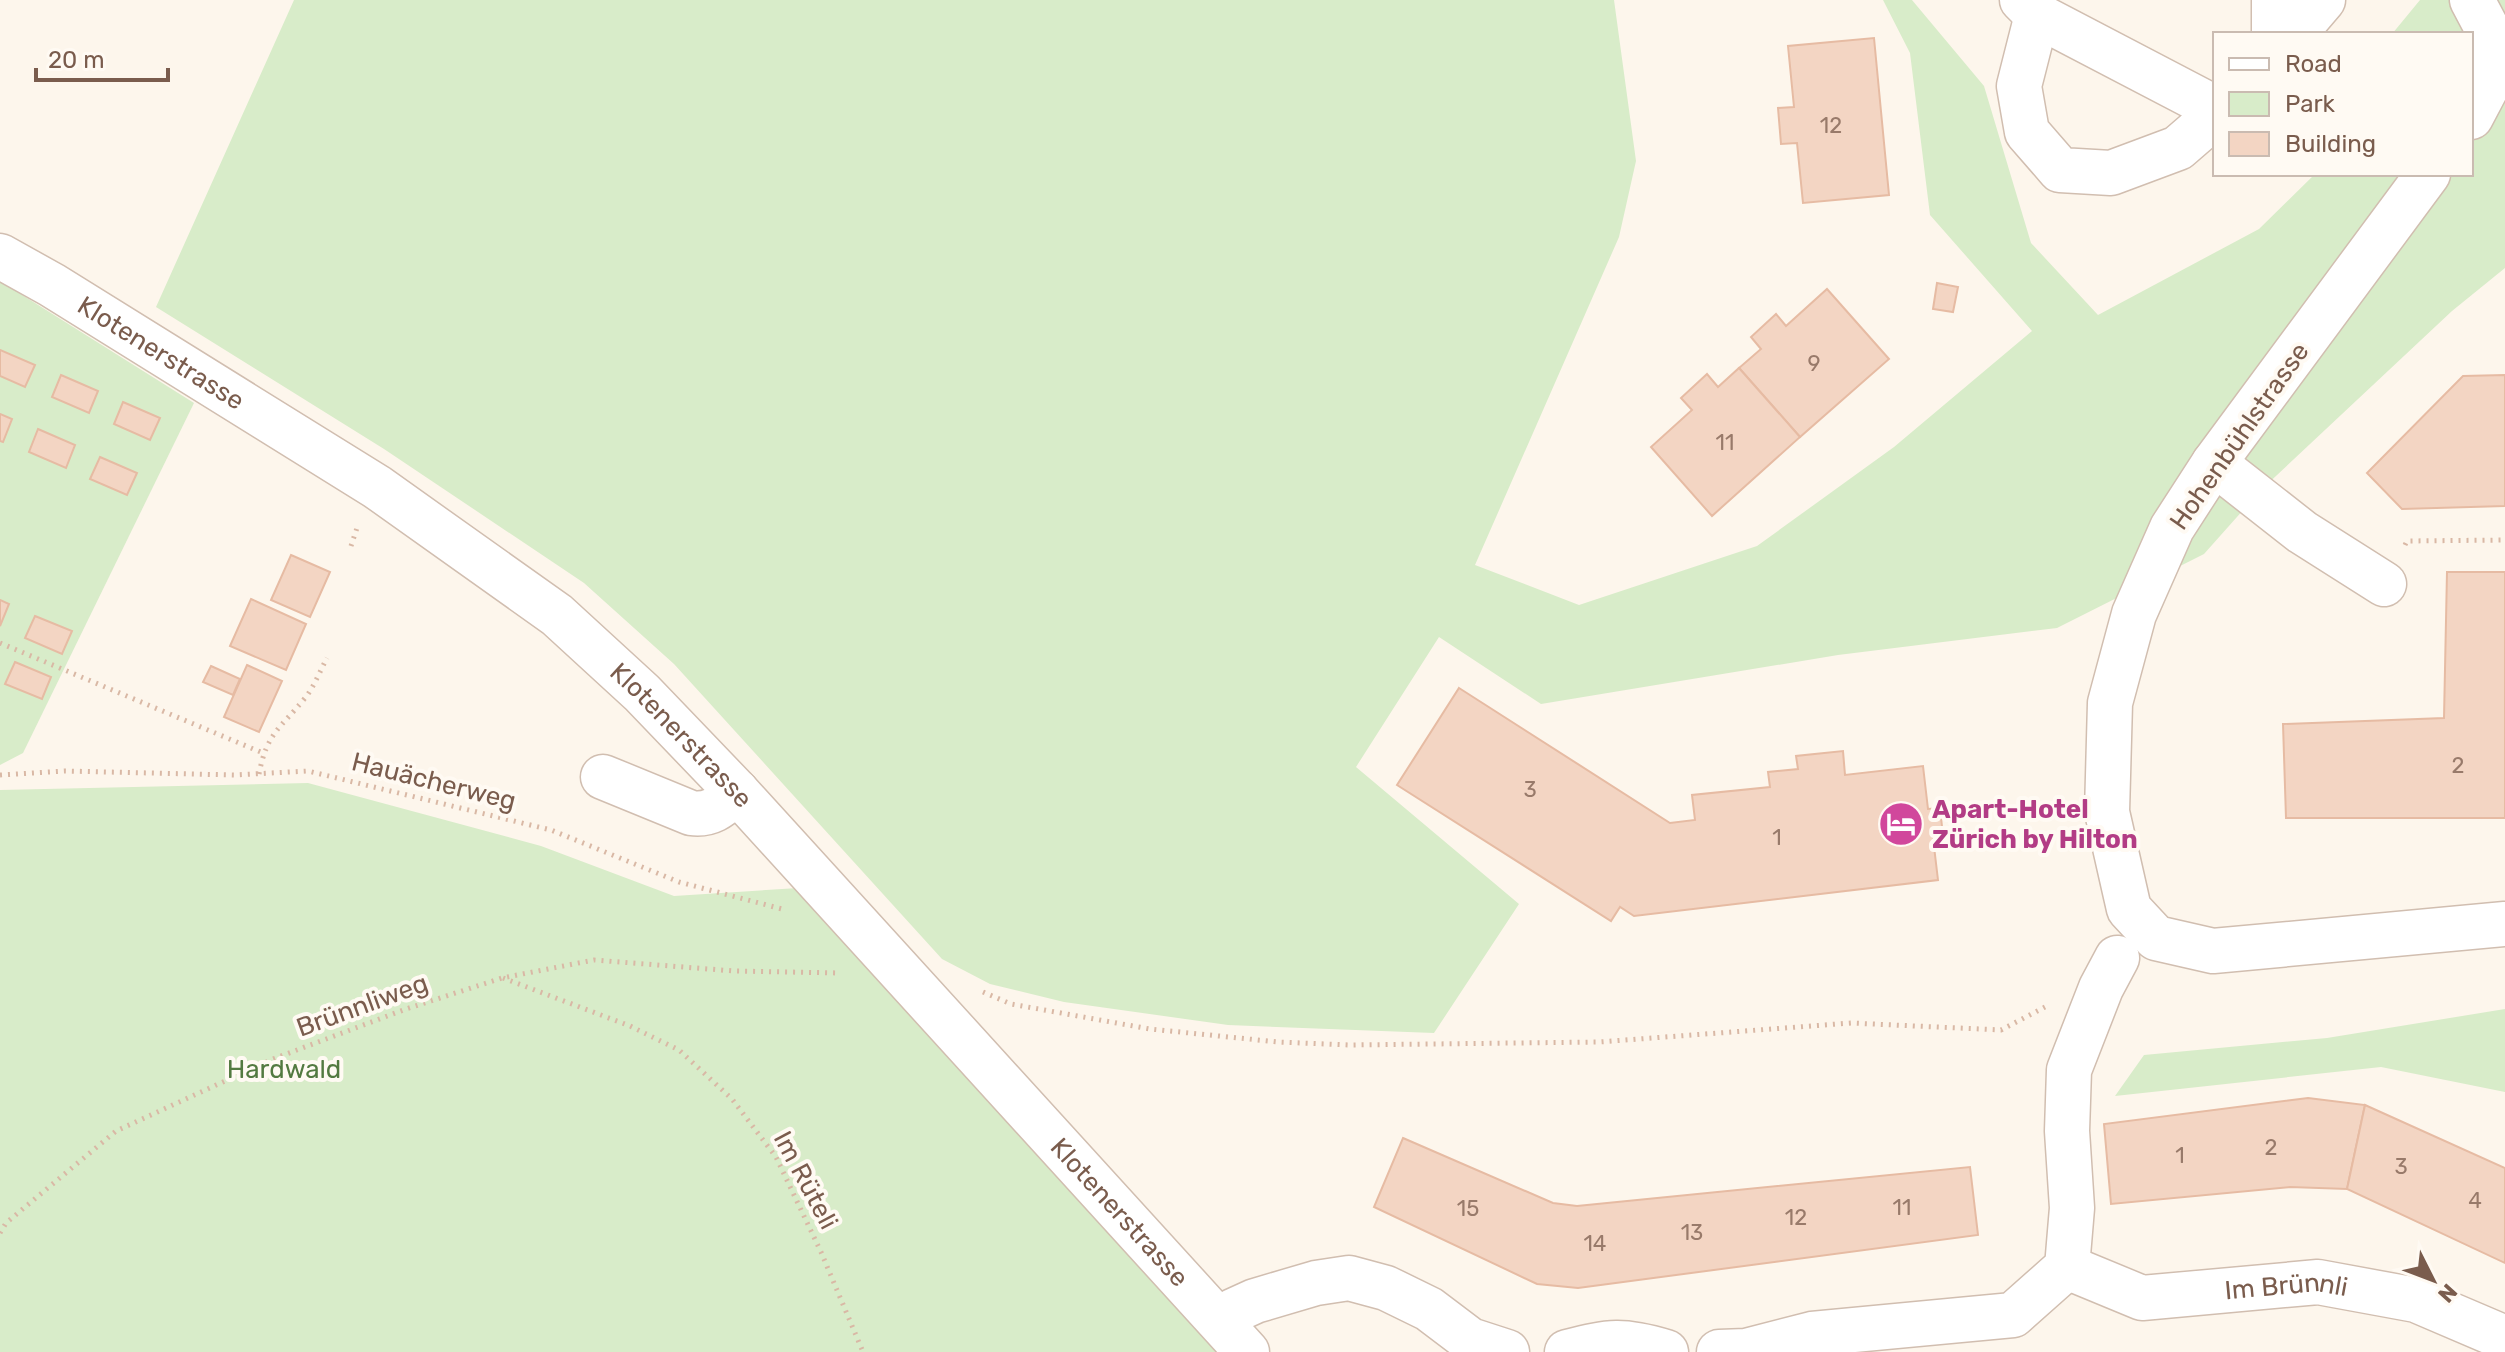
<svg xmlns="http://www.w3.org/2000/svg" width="2505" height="1352" viewBox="0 0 2505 1352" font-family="Rubik,sans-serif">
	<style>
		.green { fill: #d8ecc9 }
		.building { fill: #f3d5c3; stroke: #e6bba3; stroke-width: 2 }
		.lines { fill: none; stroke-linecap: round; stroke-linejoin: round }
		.minor-casing { stroke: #d1beb0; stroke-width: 47 }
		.path { stroke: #d9b8a5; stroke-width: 5; stroke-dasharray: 2 6; stroke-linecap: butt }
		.minor { stroke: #fff; stroke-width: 44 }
		.labels { text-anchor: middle; stroke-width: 8; stroke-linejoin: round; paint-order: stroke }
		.number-label { font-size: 22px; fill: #987a6a }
		.street-label { font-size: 26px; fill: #7a5c4d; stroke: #fffaf3 }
		.hotel-label { font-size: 26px; font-weight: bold; fill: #b23c85; stroke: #fffaf3; text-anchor: start }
		.park-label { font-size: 26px; fill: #537a41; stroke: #fffaf3 }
	</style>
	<rect width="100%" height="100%" fill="#fdf6ec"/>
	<!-- green -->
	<g class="green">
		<path d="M294,0H1614L1636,161L1619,237L1475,565L1579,605L1757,546L1894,447L2032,331L1930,215L1910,53L1883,0H1912L1984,86L2031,243L2098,315L2259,229L2315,174H2471V34H2392L2420,0H2505V268L2452,311L2261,490L2204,554L2057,628L1838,655L1541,704L1439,637L1356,767L1519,904L1434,1033L1228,1025L1064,1002L990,984L942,959L674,664L584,583L384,449L156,307Z"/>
		<path d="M0,281L194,403L23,753L0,765Z"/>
		<path d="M308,783L541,846L674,896L798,888L1225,1352H0V790Z"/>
		<path d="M2505,1009V1092L2381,1067L2115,1096L2144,1055L2327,1038Z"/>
	</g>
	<!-- building -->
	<g class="building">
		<path d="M1874,38L1889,195L1803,203L1797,143L1781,144L1778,108L1794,107L1788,46Z"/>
		<path d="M1937,283L1958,287L1953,312L1933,309Z"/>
		<path d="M1827,289L1889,359L1800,437L1739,368L1761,349L1751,337L1776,314L1786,326Z"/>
		<path d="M0,350L35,365L25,387L0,376Z"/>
		<path d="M1739,368L1800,437L1712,516L1651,447L1692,410L1681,398L1707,374L1718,387Z"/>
		<path d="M61,375L98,391L89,413L52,397Z"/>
		<path d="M2505,375V506L2402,509L2367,473L2463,376Z"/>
		<path d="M123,402L160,418L150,440L114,424Z"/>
		<path d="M0,414L12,419L3,442L0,441Z"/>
		<path d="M38,429L75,445L66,468L29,452Z"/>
		<path d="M100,457L137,473L127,495L90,479Z"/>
		<path d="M291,555L330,572L310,617L271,600Z"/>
		<path d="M2447,572H2505V818H2286L2283,724L2444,718Z"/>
		<path d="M251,599L306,624L286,670L230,646Z"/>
		<path d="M0,600L9,604L0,626Z"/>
		<path d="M35,616L72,631L62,654L25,638Z"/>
		<path d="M15,662L51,677L42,699L5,684Z"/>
		<path d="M247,665L282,681L259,732L224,717Z"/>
		<path d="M211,666L240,679L233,695L203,682Z"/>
		<path d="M1459,688L1670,823L1695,820L1692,795L1770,787L1768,772L1798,769L1796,756L1843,751L1845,775L1923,766L1928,809L1940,808L1943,836L1933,838L1938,880L1634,916L1620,907L1611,921L1397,785Z"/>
		<path d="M2308,1098L2365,1105L2347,1189L2290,1187L2111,1204L2104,1124Z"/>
		<path d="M2365,1105L2505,1168V1263L2347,1189Z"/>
		<path d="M1403,1138L1553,1203L1577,1206L1970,1167L1978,1235L1578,1288L1537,1284L1374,1207Z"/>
	</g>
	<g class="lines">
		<!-- minor casing -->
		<g class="minor-casing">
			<g id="minor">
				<path d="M2022,0L2037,15L2215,108"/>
				<path d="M2274,0V34"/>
				<path d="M2037,15L2019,86L2027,132L2060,170L2111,173L2178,148L2215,116"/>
				<path d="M2294,34L2323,0"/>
				<path d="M2471,117L2491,79L2490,34L2472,0"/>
				<path d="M2428,174L2214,463L2172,528L2134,614L2110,703L2107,812L2129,909L2156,938L2213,951L2505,924"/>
				<path id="s1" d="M0,256L52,285L377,487L557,615L642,693L737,792L1247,1352"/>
				<path d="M2214,463L2302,532L2384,584"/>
				<path d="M603,777L691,813C712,816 722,805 737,792"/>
				<path id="s2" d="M2067,1267L2142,1298L2318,1282L2416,1300L2505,1338"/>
				<path d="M1220,1321L1233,1311L1255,1301L1316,1283L1349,1278L1386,1288L1429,1309L1470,1340L1507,1352"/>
				<path d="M1567,1352C1611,1341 1622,1339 1666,1352"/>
				<path d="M1719,1352L1746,1351L1812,1334L2013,1315L2067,1267L2072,1208L2067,1131L2069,1070L2101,988L2117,958"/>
			</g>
		</g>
		<!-- path -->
		<g class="path">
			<path d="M2405,545L2407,541L2505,540"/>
			<path d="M351,546L357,528"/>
			<path d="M0,643L263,753"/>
			<path d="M259,774C267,732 281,728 305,698C314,687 320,671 327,658"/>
			<path d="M0,775L65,771L234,775L308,771L551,830L679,882L782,909"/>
			<path d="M503,978L630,1026L679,1050L732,1099L776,1157L821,1252L863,1352"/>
			<path d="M983,992L1011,1004L1150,1029L1278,1042L1349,1045L1599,1042L1851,1023L2001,1030L2045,1007"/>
			<path d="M0,1233L6,1223L116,1131L273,1059L406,1009L502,978L594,960L734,971L840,973"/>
		</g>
		<!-- minor -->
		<use href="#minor" class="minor"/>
	</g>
	<!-- icons -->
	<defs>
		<g id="hotel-disc" transform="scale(2.3)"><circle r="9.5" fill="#d1479c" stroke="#fffaf3"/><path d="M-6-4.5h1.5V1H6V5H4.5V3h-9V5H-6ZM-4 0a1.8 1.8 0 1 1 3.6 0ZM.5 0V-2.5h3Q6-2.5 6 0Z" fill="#fff"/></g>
	</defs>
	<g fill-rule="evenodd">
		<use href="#hotel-disc" x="1901" y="824"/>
	</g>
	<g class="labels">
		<!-- number labels -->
		<g class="number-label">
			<text x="1831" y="133">12</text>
			<text x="1814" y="371">9</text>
			<text x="1725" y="450">11</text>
			<text x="2458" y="773">2</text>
			<text x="1530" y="797">3</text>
			<text x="1777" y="845">1</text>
			<text x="2271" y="1155">2</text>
			<text x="2180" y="1163">1</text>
			<text x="2401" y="1174">3</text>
			<text x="2475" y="1208">4</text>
			<text x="1902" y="1215">11</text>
			<text x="1468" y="1216">15</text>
			<text x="1796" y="1225">12</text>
			<text x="1692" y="1240">13</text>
			<text x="1595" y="1251">14</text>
		</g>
		<!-- street labels -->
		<g class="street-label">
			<text dy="9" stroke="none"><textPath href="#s1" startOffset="188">Klotenerstrasse</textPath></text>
			<text transform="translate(2239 436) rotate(-55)" y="9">Hohenbühlstrasse</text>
			<text dy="9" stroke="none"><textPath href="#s1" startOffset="836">Klotenerstrasse</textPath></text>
			<text transform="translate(434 781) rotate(14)" y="9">Hauächerweg</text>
			<text transform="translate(362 1005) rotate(-20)" y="9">Brünnliweg</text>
			<text transform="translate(806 1180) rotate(62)" y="9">Im Rüteli</text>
			<text dy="9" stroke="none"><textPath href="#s1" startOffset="1484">Klotenerstrasse</textPath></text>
			<text dy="9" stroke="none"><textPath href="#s2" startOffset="226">Im Brünnli</textPath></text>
		</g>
		<!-- hotel labels -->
		<g class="hotel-label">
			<text x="1932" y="818">Apart-Hotel<tspan x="1932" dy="30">Zürich by Hilton</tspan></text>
		</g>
		<!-- park labels -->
		<g class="park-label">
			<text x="284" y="1078">Hardwald</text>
		</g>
	</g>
	<!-- legend -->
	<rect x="2213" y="32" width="260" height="144" fill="#fffaf3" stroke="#cabbb1" stroke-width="2"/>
	<rect x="2229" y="58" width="40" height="12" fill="#ffffff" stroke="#cabbb1" stroke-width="2"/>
	<text x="2285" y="72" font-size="24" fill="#7a5c4d">Road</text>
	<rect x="2229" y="92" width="40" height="24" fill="#d8ecc9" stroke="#cabbb1" stroke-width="2"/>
	<text x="2285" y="112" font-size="24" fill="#7a5c4d">Park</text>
	<rect x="2229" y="132" width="40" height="24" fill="#f3d5c3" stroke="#cabbb1" stroke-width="2"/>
	<text x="2285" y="152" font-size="24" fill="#7a5c4d">Building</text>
	<!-- north arrow -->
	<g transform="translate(2433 1280) rotate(132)" stroke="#fffaf3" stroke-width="6" paint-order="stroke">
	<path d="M0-6L14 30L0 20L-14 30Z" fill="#7a5c4d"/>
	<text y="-12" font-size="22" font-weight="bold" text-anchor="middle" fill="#7a5c4d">N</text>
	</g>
	<!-- scale -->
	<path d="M36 68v12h132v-12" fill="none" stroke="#7a5c4d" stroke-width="4"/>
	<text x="48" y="68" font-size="24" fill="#7a5c4d" stroke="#fffaf3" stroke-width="6" paint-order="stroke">20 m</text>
</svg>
